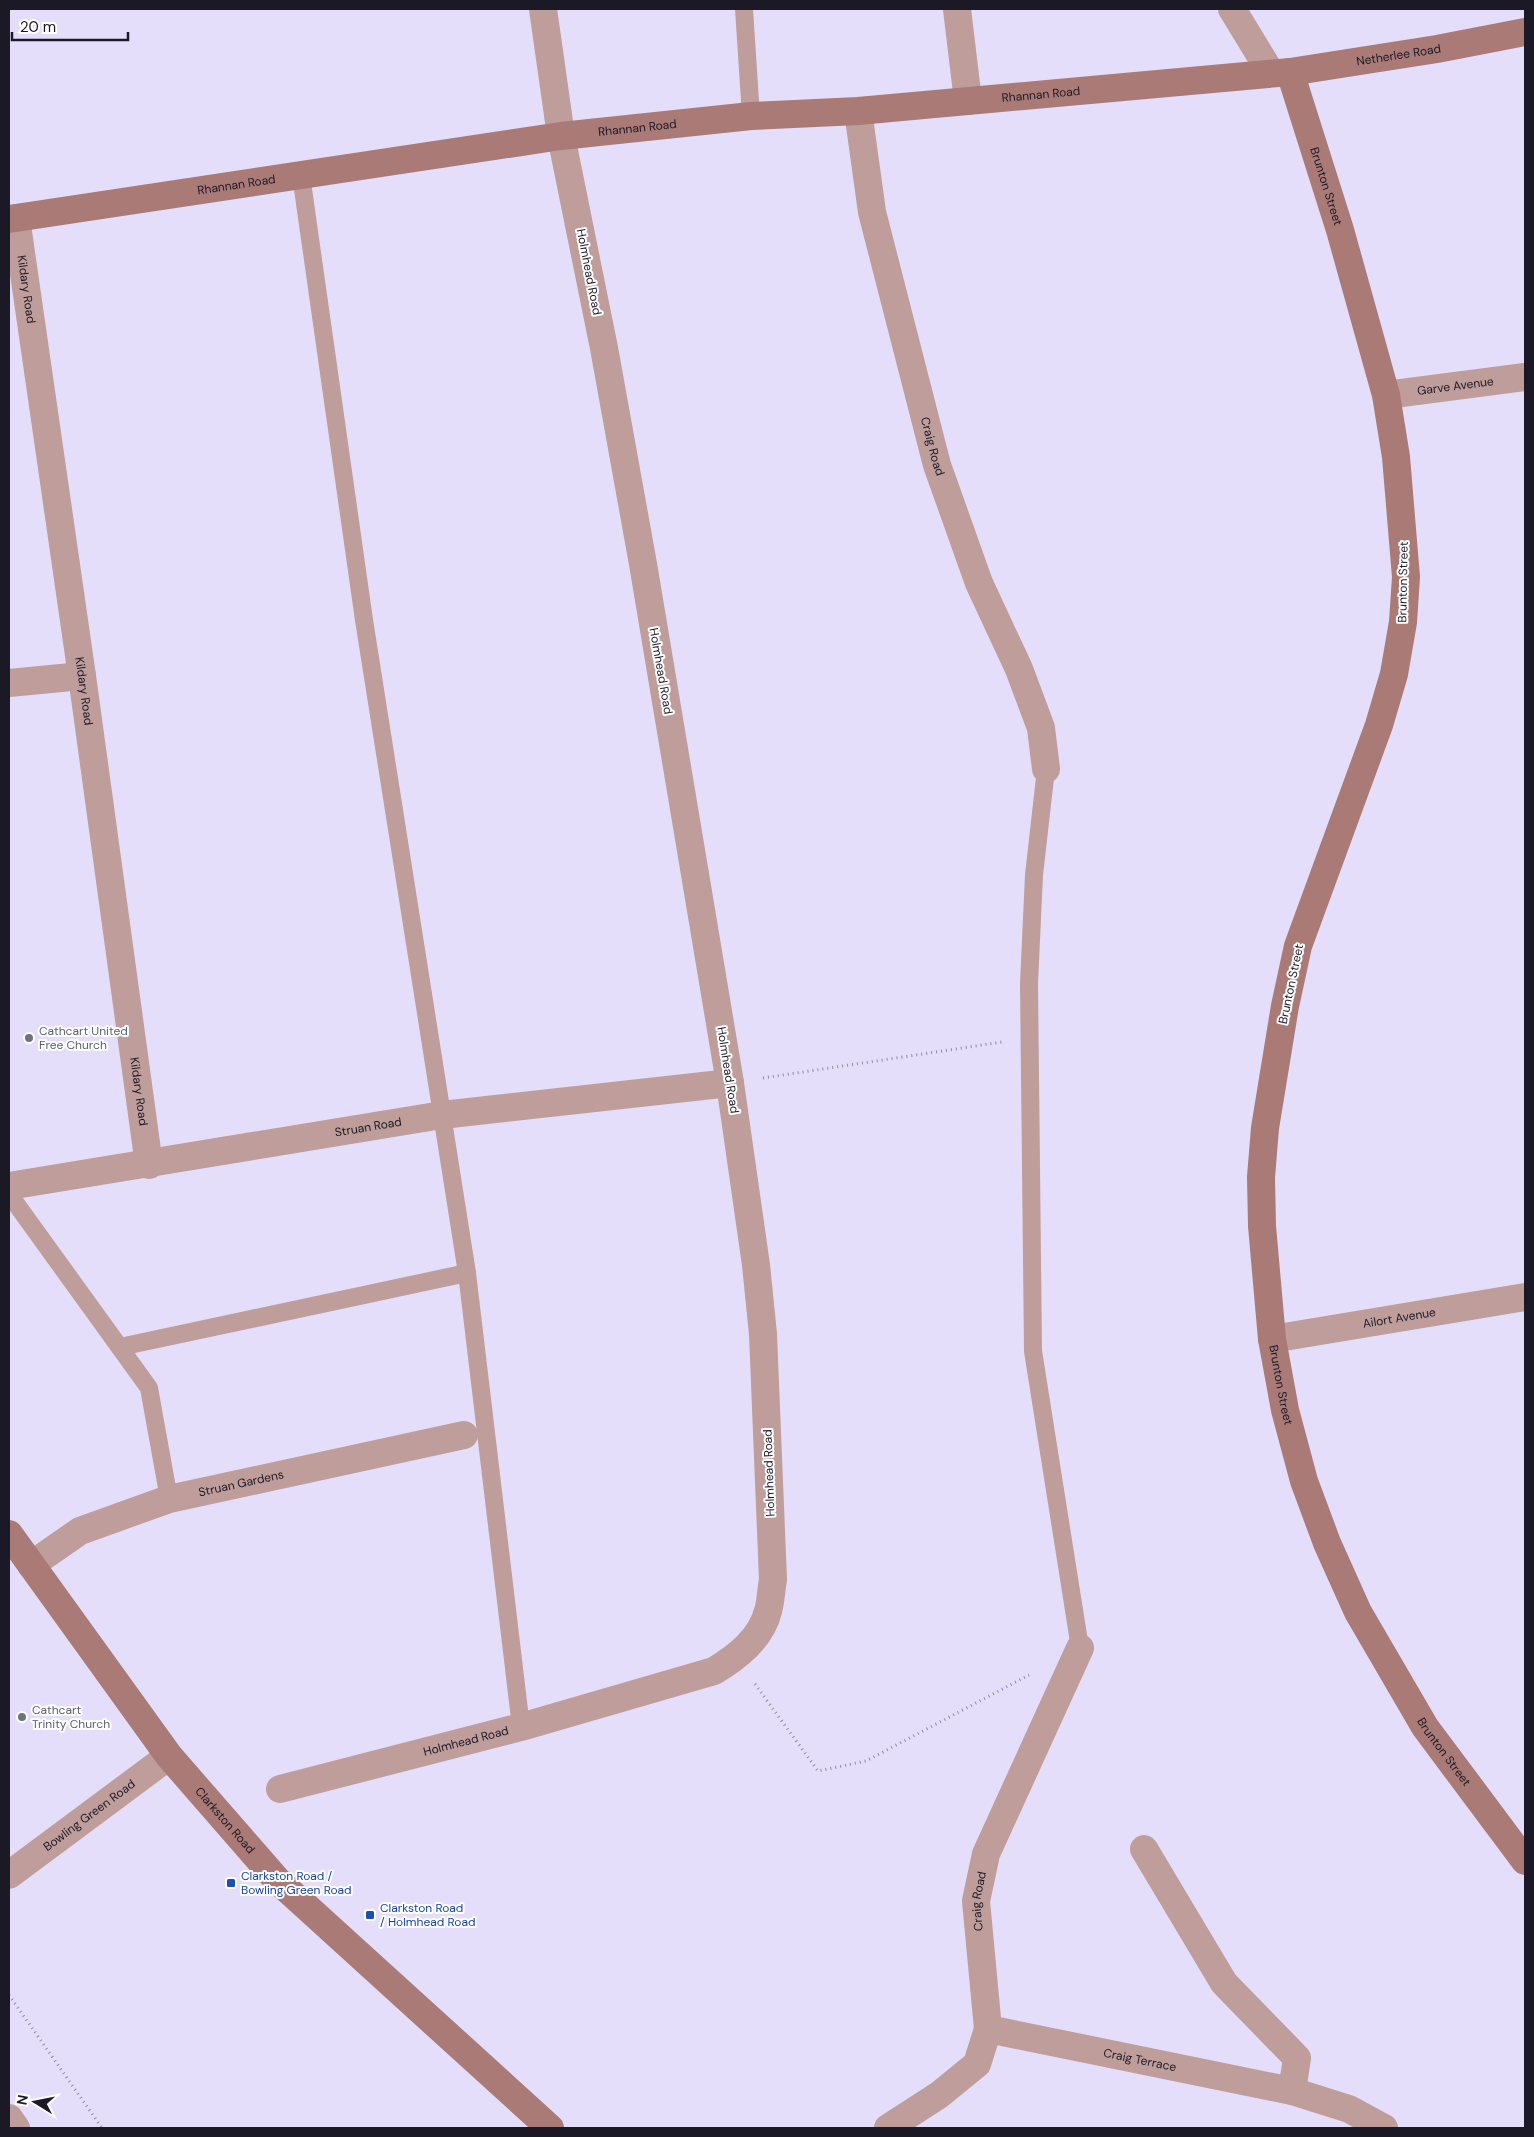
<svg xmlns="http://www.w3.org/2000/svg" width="1534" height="2137" viewBox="0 0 1534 2137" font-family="'DM Sans',sans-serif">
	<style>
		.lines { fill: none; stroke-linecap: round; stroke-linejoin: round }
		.path { stroke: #918ca2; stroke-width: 3; stroke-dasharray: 1 4; stroke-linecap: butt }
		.lane { stroke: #be9d9a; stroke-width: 18 }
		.street { stroke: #be9d9a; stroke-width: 28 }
		.secondary { stroke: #aa7a76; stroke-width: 28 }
		.worship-dot { fill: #6b7280; stroke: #fff; stroke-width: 2 }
		.transit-dot { fill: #1a4fb4; stroke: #fff; stroke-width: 2 }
		.labels { text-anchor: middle; stroke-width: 4; stroke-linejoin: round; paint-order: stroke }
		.street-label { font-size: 12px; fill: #1c1926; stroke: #fff }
		.worship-label { font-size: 12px; fill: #5b616d; stroke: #fff; text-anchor: start }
		.transit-label { font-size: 12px; fill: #164399; stroke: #fff; text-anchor: start }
	</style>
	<rect width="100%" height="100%" fill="#e4defb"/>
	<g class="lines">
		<!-- path -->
		<g class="path">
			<path d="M763,1078L1002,1042"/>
			<path d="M755,1684L818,1771L866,1761L1029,1675"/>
			<path d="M9,1995L102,2128"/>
		</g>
		<!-- lane -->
		<g class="lane">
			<path d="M744,9L751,116"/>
			<path d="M301,175L364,620L467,1273L521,1727"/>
			<path d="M1046,769L1034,875L1029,983L1033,1351L1080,1648"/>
			<path d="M9,1194L149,1388L169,1499"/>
			<path d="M120,1347L467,1273"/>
		</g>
		<!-- street -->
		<g class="street">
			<path d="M957,9L968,101"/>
			<path d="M1232,9L1271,73"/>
			<path id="s1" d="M858,111L872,212L937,465L979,583L1019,669L1041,728L1046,769"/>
			<path id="s2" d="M16,218L82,676L149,1165"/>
			<path id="s3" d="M1386,395L1525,377"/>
			<path d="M9,683L82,676"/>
			<path id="s4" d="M9,1186L442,1115L730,1083"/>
			<path id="s5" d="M1272,1339L1525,1297"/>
			<path id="s6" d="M31,1565L80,1531L169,1499L464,1435"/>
			<path id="s7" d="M280,1789L521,1727L714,1671C737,1657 761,1639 768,1611C771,1601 771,1590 773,1580L763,1334L756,1265L730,1083L643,564L604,348L561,136L543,9"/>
			<path d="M1144,1849L1224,1983L1297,2058L1292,2091"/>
			<path id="s8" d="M9,1875L169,1756"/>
			<path id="s9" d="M988,2029L1292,2091L1349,2109L1384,2128"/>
			<path d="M9,2118L16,2128"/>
			<path id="s10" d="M888,2128L939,2095L977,2064L988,2029L976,1901L986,1854L1080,1648"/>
		</g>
		<!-- secondary -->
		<g class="secondary">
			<path id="s11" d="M1290,72L1340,230L1386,395L1396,457L1406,577L1403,622L1394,674L1379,725L1298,946L1285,1006L1265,1128L1261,1177L1262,1226L1272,1339L1285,1410L1304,1481L1327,1543L1358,1612L1425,1727L1525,1861"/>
			<path id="s12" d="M9,219L561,136L751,116L858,111L1290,72L1437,49L1525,32"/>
			<path id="s13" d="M9,1534L169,1756L277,1880L550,2128"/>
		</g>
	</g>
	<!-- markers -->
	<g class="worship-dot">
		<circle cx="29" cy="1038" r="5"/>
		<circle cx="22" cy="1717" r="5"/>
	</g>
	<g class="transit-dot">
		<rect x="226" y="1878" width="10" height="10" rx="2.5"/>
		<rect x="365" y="1910" width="10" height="10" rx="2.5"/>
	</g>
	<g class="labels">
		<!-- street labels -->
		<g class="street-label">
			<text dy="4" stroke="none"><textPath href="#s12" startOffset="1400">Netherlee Road</textPath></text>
			<text dy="4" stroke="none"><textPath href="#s12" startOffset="1040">Rhannan Road</textPath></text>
			<text dy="4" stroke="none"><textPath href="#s12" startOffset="635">Rhannan Road</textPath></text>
			<text dy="4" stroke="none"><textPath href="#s12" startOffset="230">Rhannan Road</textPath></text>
			<text dy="4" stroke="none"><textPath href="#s11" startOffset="120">Brunton Street</textPath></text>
			<text transform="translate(589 272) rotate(79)" y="4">Holmhead Road</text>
			<text dy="4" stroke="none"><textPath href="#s2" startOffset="72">Kildary Road</textPath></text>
			<text dy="4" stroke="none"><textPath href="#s3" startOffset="70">Garve Avenue</textPath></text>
			<text dy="4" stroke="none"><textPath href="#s1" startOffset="344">Craig Road</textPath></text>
			<text transform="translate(1403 582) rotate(-89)" y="4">Brunton Street</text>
			<text transform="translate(661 671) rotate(80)" y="4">Holmhead Road</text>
			<text dy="4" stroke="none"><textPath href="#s2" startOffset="478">Kildary Road</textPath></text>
			<text transform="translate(1291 984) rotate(-78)" y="4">Brunton Street</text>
			<text transform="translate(728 1070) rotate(81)" y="4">Holmhead Road</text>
			<text dy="4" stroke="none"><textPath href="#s2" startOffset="882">Kildary Road</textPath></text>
			<text dy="4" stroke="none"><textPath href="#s4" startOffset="364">Struan Road</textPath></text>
			<text dy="4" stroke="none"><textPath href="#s5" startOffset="129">Ailort Avenue</textPath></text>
			<text dy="4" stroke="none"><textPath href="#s11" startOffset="1350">Brunton Street</textPath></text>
			<text transform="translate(769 1473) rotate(-92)" y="4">Holmhead Road</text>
			<text dy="4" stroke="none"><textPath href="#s6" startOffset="228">Struan Gardens</textPath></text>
			<text dy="4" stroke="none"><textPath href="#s7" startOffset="192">Holmhead Road</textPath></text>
			<text dy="4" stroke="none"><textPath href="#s11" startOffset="1755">Brunton Street</textPath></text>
			<text dy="4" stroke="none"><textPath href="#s8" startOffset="100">Bowling Green Road</textPath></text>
			<text dy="4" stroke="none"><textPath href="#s13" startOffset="359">Clarkston Road</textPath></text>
			<text dy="4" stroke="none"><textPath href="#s10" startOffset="275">Craig Road</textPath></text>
			<text dy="4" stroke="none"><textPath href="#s9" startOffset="155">Craig Terrace</textPath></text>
		</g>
		<!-- worship labels -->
		<g class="worship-label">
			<text x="39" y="1035">Cathcart United<tspan x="39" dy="14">Free Church</tspan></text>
			<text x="32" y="1714">Cathcart<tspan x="32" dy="14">Trinity Church</tspan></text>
		</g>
		<!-- transit labels -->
		<g class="transit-label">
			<text x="241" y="1880">Clarkston Road /<tspan x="241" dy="14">Bowling Green Road</tspan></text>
			<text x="380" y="1912">Clarkston Road<tspan x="380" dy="14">/ Holmhead Road</tspan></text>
		</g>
	</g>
	<!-- border -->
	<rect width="1534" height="2137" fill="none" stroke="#1c1926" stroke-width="20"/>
	<!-- north arrow -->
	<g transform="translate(35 2102) rotate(280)" stroke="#ffffff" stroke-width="4" paint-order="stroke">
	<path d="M0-4L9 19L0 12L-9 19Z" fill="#1c1926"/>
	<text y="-8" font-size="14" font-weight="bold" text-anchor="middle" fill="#1c1926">N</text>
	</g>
	<!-- scale -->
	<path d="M12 32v8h116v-8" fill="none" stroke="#1c1926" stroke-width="2.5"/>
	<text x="20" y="32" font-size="15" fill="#1c1926" stroke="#ffffff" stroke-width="4" paint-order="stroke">20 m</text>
</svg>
